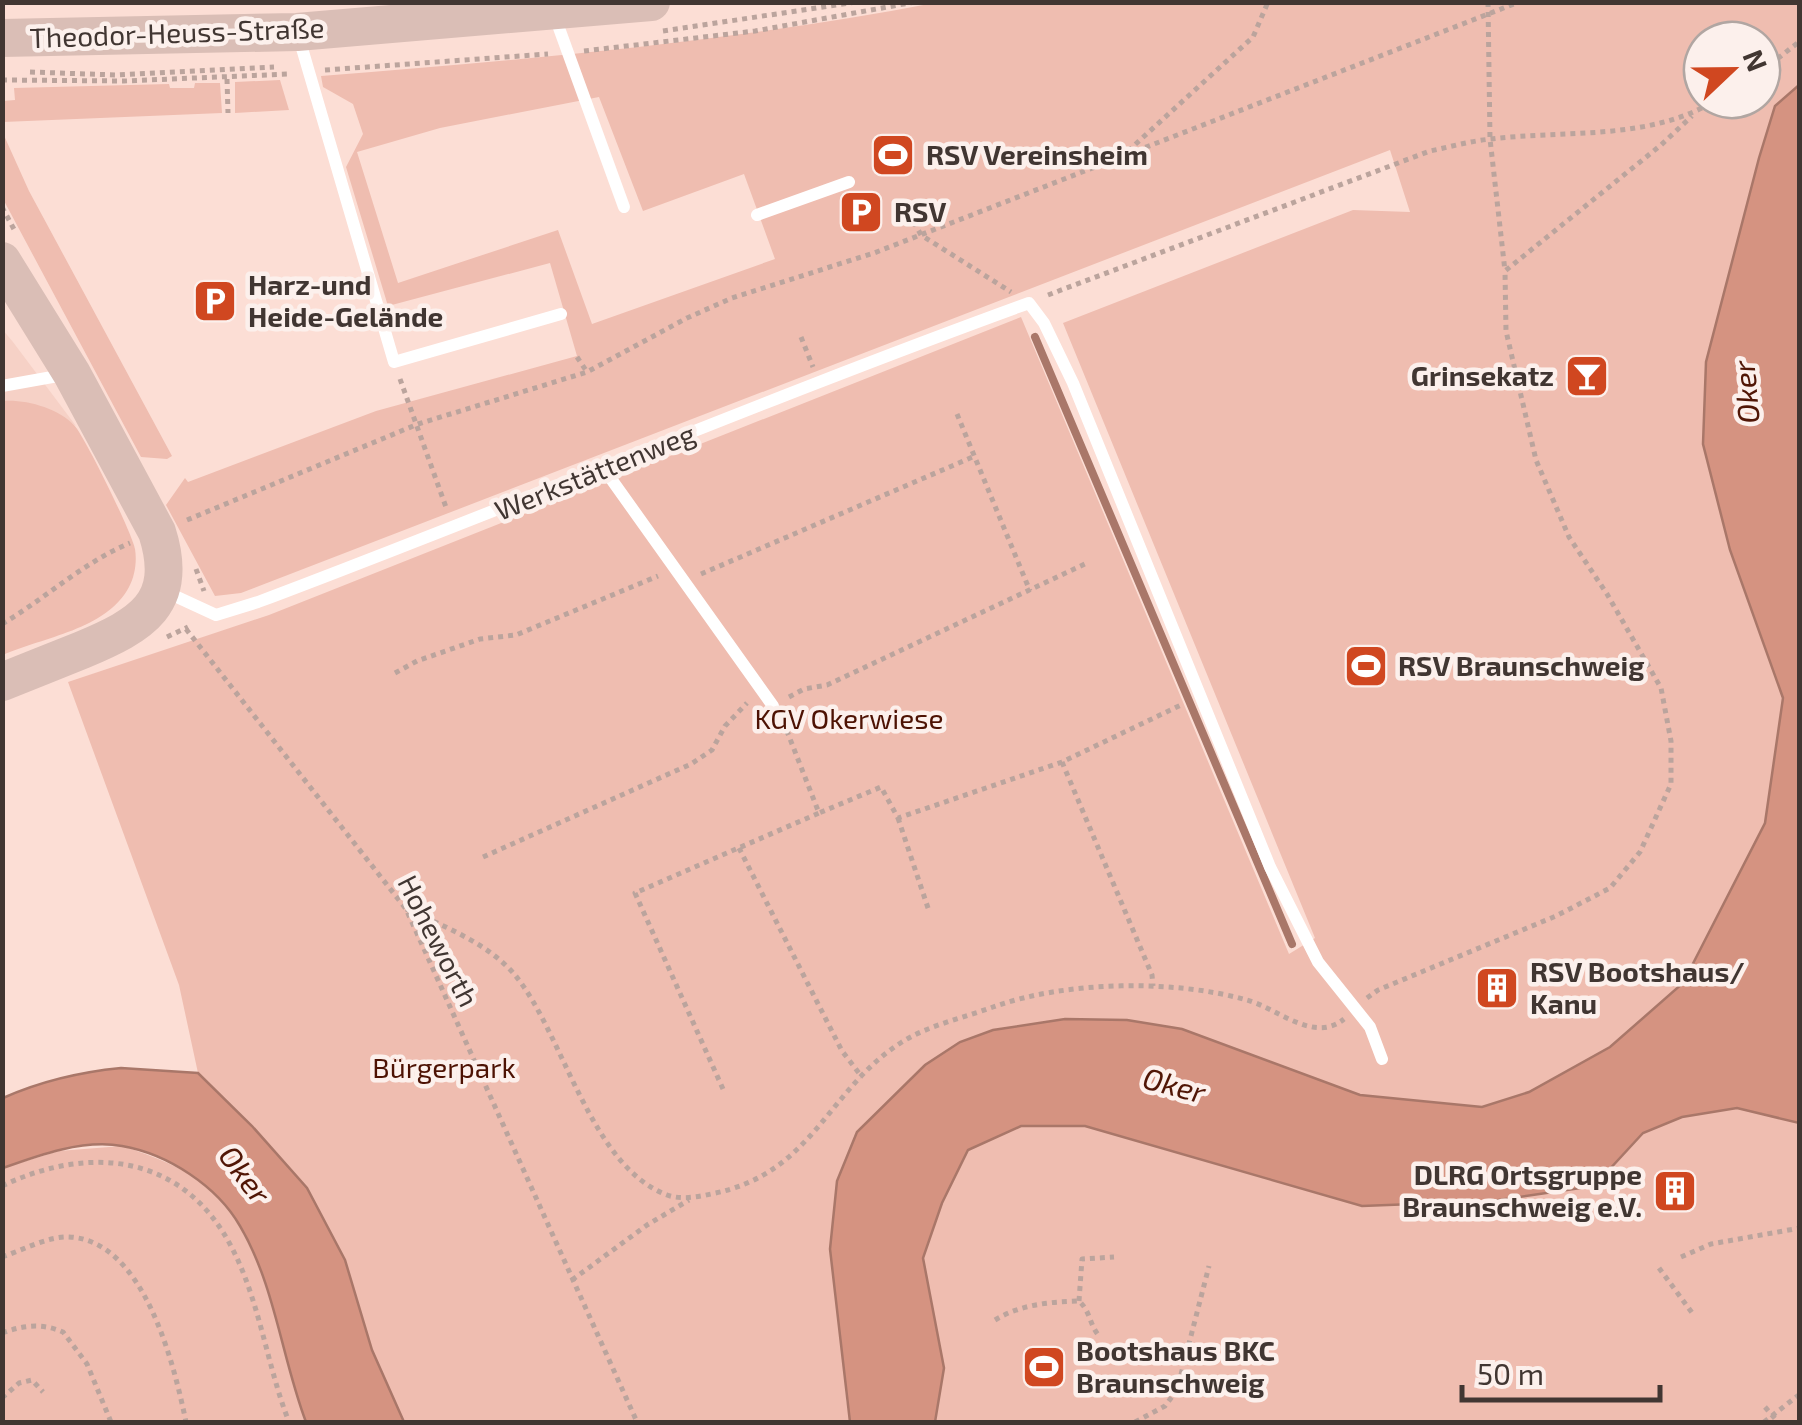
<svg xmlns="http://www.w3.org/2000/svg" width="1802" height="1425" viewBox="0 0 1802 1425" font-family="'Exo 2',sans-serif">
	<style>
		.built { fill: #f6d1c6 }
		.green { fill: #efbdb0; fill-rule: evenodd }
		.water { fill: #d59381; stroke: #a97769; stroke-width: 2.5 }
		.lines { fill: none; stroke-linecap: round; stroke-linejoin: round }
		.stream { stroke: #a97769; stroke-width: 8 }
		.path { stroke: #bba49d; stroke-width: 5; stroke-dasharray: 5 5; stroke-linecap: butt }
		.lane { stroke: #fff; stroke-width: 12 }
		.secondary { stroke: #dabeb6; stroke-width: 38 }
		.labels { text-anchor: middle; stroke-width: 9; stroke-linejoin: round; paint-order: stroke }
		.street-label { font-size: 28px; fill: #413632; stroke: #fcf0ec }
		.poi-label { font-size: 28px; font-weight: bold; fill: #413632; stroke: #fcf0ec; text-anchor: start }
		.park-label { font-size: 28px; fill: #4d1203; stroke: #fcf0ec }
		.water-label { font-size: 30px; font-style: italic; fill: #511606; stroke: #fcf0ec }
	</style>
	<rect width="100%" height="100%" fill="#fcded5"/>
	<!-- built -->
	<path class="built" d="M2,329L13,342L76,426L60,415L12,401H3Z"/>
	<!-- green -->
	<g class="green">
		<path d="M934,3H1799V85L1775,106L1759,158L1706,362L1703,444L1730,550L1783,698L1765,823L1683,983L1610,1047L1529,1092L1481,1107L1360,1095L1182,1029L1127,1020L1065,1019L960,1042L925,1065L857,1132L837,1181L846,1398L850,1422H404L372,1350L345,1260L307,1188L252,1126L198,1073L179,985L68,682L269,615L1021,317L1289,954L1315,938L1063,323L1353,210L1410,212L1390,150L241,593L215,596L166,505L185,478L188,482L376,411L577,356L550,263L388,306L346,167L363,134L353,104L323,87L321,76C526,60 730,42 934,3ZM1702,40H1762V100H1702ZM599,97L643,211L744,174L775,259L592,324L558,230L398,283L357,152L440,128Z"/>
		<path d="M280,80L289,110L235,113V82Z"/>
		<path d="M195,83H220L222,113L3,122V101L15,100L14,88L169,84L170,88H194Z"/>
		<path d="M2,131L29,191L172,456L167,459L141,457L3,199Z"/>
		<path d="M3,401C25,399 58,408 74,425C84,435 133,535 135,549C137,561 135,576 129,587C106,630 43,637 3,655Z"/>
		<path d="M1738,1108L1799,1123V1422H935L944,1368L923,1258L942,1203L968,1150L1021,1126H1085L1362,1206L1492,1201L1594,1186L1643,1133L1682,1117Z"/>
		<path d="M122,1146C153,1156 186,1168 211,1190C270,1244 279,1350 306,1422H3V1168L59,1151Z"/>
	</g>
	<!-- water -->
	<g class="water">
		<path d="M1799,85V1123L1737,1108L1682,1117L1643,1133L1594,1186L1492,1201L1362,1206L1085,1126H1021L968,1150L942,1203L923,1258L944,1368L935,1422H850L830,1249L837,1181L857,1132L925,1065L960,1042L993,1030L1065,1019L1127,1020L1182,1029L1360,1095L1482,1107L1529,1092L1610,1047L1683,983L1765,823L1783,698L1730,550L1703,444L1706,362L1759,158L1775,106Z"/>
		<path d="M121,1068L198,1073L252,1126L307,1188L345,1260L372,1350L404,1422H306C282,1359 275,1285 240,1226C217,1186 168,1154 122,1146C83,1139 39,1155 3,1168V1098C41,1081 80,1072 121,1068Z"/>
	</g>
	<g class="lines">
		<!-- stream -->
		<path class="stream" d="M1035,337L1292,944"/>
		<!-- path -->
		<g class="path">
			<path d="M1488,2L1490,139L1505,271"/>
			<path d="M663,31L856,2"/>
			<path d="M584,51L755,31L915,2"/>
			<path d="M325,70L548,54"/>
			<path d="M1762,71L1800,41"/>
			<path d="M30,72L117,75L274,67"/>
			<path d="M227,79L228,113"/>
			<path d="M2,80L124,81L289,74"/>
			<path d="M1128,151L1253,37L1268,2"/>
			<path d="M2,207L16,233"/>
			<path d="M909,213L921,235L1011,292"/>
			<path d="M1048,295L1430,151C1450,147 1470,141 1491,139C1564,130 1651,141 1716,100"/>
			<path d="M801,337L813,367"/>
			<path d="M577,357L587,372"/>
			<path d="M400,379L447,510"/>
			<path d="M957,414L1030,591"/>
			<path d="M187,520L418,424L587,372L687,318L732,298L874,253L1519,2"/>
			<path d="M196,569L204,591"/>
			<path d="M701,574L975,456"/>
			<path d="M2,624C46,598 84,562 130,543"/>
			<path d="M186,629L406,909L637,1422"/>
			<path d="M167,637L188,627"/>
			<path d="M395,673L417,661L480,639L516,635L658,576"/>
			<path d="M789,697L804,689L827,685L1089,562"/>
			<path d="M783,721L819,813L881,787L898,818L1062,762L1183,704"/>
			<path d="M1062,762L1152,975L1153,986"/>
			<path d="M898,818L929,911"/>
			<path d="M739,848L842,1051L862,1077"/>
			<path d="M483,857L691,764L712,750L725,726L747,703"/>
			<path d="M406,909C443,926 488,943 515,975C564,1035 590,1166 667,1195C681,1200 697,1197 711,1194C814,1174 827,1089 902,1042C929,1025 963,1018 993,1007C1066,981 1172,979 1247,1000C1277,1008 1314,1044 1344,1019"/>
			<path d="M1367,998L1378,990L1556,916L1610,888L1640,852L1671,784V741L1661,688L1607,594L1569,537L1536,460L1506,331L1505,271L1661,145L1692,116"/>
			<path d="M723,1089L635,893L819,813"/>
			<path d="M2,1186C90,1144 184,1154 232,1248C260,1302 267,1366 289,1422"/>
			<path d="M2,1257C23,1250 48,1236 69,1237C144,1240 174,1364 186,1422"/>
			<path d="M1681,1257L1711,1244L1800,1228"/>
			<path d="M1659,1268L1693,1314"/>
			<path d="M572,1280L647,1225L689,1200"/>
			<path d="M1079,1301L1082,1259L1114,1257"/>
			<path d="M995,1320C1021,1304 1050,1302 1079,1301C1091,1312 1089,1325 1100,1337"/>
			<path d="M2,1333C24,1325 42,1323 63,1332L87,1364L111,1422"/>
			<path d="M2,1398L19,1383L32,1380L43,1392"/>
			<path d="M1765,1407L1778,1422"/>
			<path d="M1135,1422L1165,1406L1177,1390L1209,1266"/>
			<path d="M1764,1422L1800,1394"/>
		</g>
		<!-- lane -->
		<g class="lane">
			<path d="M555,17L624,207"/>
			<path d="M299,38L394,362L561,314"/>
			<path d="M757,215L849,182"/>
			<path d="M2,386L69,374"/>
			<path d="M604,469L773,706"/>
			<path d="M164,591L216,615L258,602C516,505 770,397 1029,303L1044,323L1073,383L1270,867L1318,962L1370,1027L1382,1059"/>
		</g>
		<!-- secondary -->
		<g class="secondary">
			<path d="M2,38L297,32L651,2"/>
			<path d="M2,261L72,374L157,532C180,604 141,625 82,650C55,661 29,671 2,682"/>
		</g>
	</g>
	<!-- icons -->
	<defs>
		<g id="stadium-square" transform="scale(2.25)"><rect x="-9" y="-9" width="18" height="18" rx="4" fill="#d04720" stroke="#fcf0ec"/><path d="M0-5a6.5 5 0 1 0 0 10a6.5 5 0 1 0 0-10ZM-3.5-1.8h7v3.6h-7Z" fill="#fff"/></g>
		<g id="parking-square" transform="scale(2.25)"><rect x="-9" y="-9" width="18" height="18" rx="4" fill="#d04720" stroke="#fcf0ec"/><path d="M-3.5-5.5H1a3.5 3.5 0 0 1 0 7H-1V5.5H-3.5ZM-1-3.4V-.6H.8a1.4 1.4 0 0 0 0-2.8Z" fill="#fff"/></g>
		<g id="bar-square" transform="scale(2.25)"><rect x="-9" y="-9" width="18" height="18" rx="4" fill="#d04720" stroke="#fcf0ec"/><path d="M-6-5H6L.8 .8V4.5H3.5V6h-7V4.5H-.8V.8Z" fill="#fff"/></g>
		<g id="building-square" transform="scale(2.25)"><rect x="-9" y="-9" width="18" height="18" rx="4" fill="#d04720" stroke="#fcf0ec"/><path d="M-4-6H4V6H1V3H-1V6H-4ZM-2.5-4.3h1.7v1.8h-1.7ZM.8-4.3h1.7v1.8H.8ZM-2.5-1h1.7V.8h-1.7ZM.8-1h1.7V.8H.8Z" fill="#fff"/></g>
	</defs>
	<g fill-rule="evenodd">
		<use href="#stadium-square" x="893" y="155"/>
		<use href="#parking-square" x="861" y="212"/>
		<use href="#parking-square" x="215" y="301"/>
		<use href="#bar-square" x="1587" y="376"/>
		<use href="#stadium-square" x="1366" y="666"/>
		<use href="#building-square" x="1497" y="988"/>
		<use href="#building-square" x="1675" y="1191"/>
		<use href="#stadium-square" x="1044" y="1367"/>
	</g>
	<g class="labels">
		<!-- street labels -->
		<g class="street-label">
			<text transform="translate(177 33) rotate(-2)" y="10">Theodor-Heuss-Straße</text>
			<text transform="translate(595 472) rotate(-22)" y="10">Werkstättenweg</text>
			<text transform="translate(438 941) rotate(63)" y="10">Hoheworth</text>
		</g>
		<!-- poi labels -->
		<g class="poi-label">
			<text x="926" y="165">RSV Vereinsheim</text>
			<text x="894" y="222">RSV</text>
			<text x="248" y="295">Harz-und<tspan x="248" dy="32">Heide-Gelände</tspan></text>
			<text x="1554" y="386" text-anchor="end">Grinsekatz</text>
			<text x="1398" y="676">RSV Braunschweig</text>
			<text x="1530" y="982">RSV Bootshaus/<tspan x="1530" dy="32">Kanu</tspan></text>
			<text x="1642" y="1185" text-anchor="end">DLRG Ortsgruppe<tspan x="1642" dy="32">Braunschweig e.V.</tspan></text>
			<text x="1076" y="1361">Bootshaus BKC<tspan x="1076" dy="32">Braunschweig</tspan></text>
		</g>
		<!-- park labels -->
		<g class="park-label">
			<text x="849" y="729">KGV Okerwiese</text>
			<text x="444" y="1078">Bürgerpark</text>
		</g>
		<!-- water labels -->
		<g class="water-label">
			<text transform="translate(1747 392) rotate(-95)" y="10">Oker</text>
			<text transform="translate(1174 1086) rotate(15)" y="10">Oker</text>
			<text transform="translate(244 1175) rotate(53)" y="10">Oker</text>
		</g>
	</g>
	<!-- border -->
	<rect width="1802" height="1425" fill="none" stroke="#413632" stroke-width="10"/>
	<!-- north arrow -->
	<g transform="translate(1732 70) rotate(68)"><circle r="48" fill="#fcf0ec" stroke="#b1a6a2" stroke-width="2.5"/>
	<path d="M0-8L18 38L0 25L-18 38Z" fill="#d04720"/>
	<text y="-15" font-size="28" font-weight="bold" text-anchor="middle" fill="#413632">N</text>
	</g>
	<!-- scale -->
	<path d="M1462 1385v15h198v-15" fill="none" stroke="#413632" stroke-width="5"/>
	<text x="1477" y="1385" font-size="30" fill="#413632" stroke="#fcf0ec" stroke-width="8" paint-order="stroke">50 m</text>
</svg>
